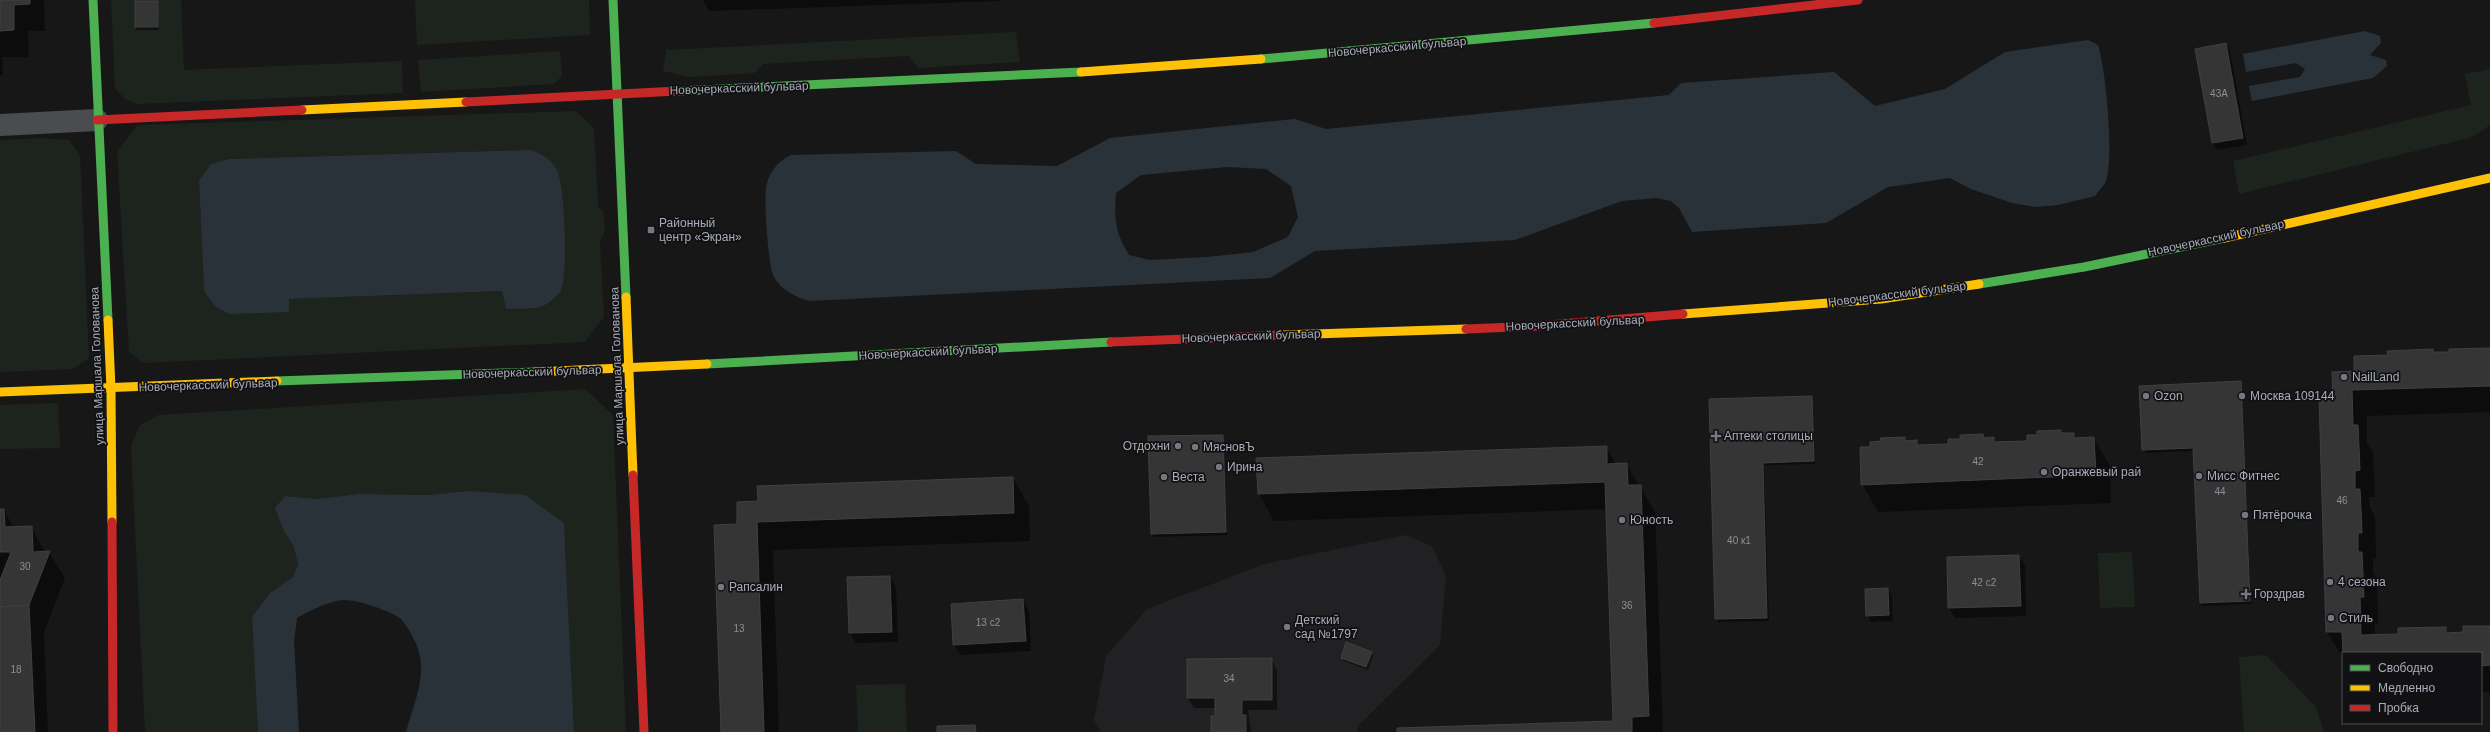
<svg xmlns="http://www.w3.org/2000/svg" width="2490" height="732" viewBox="0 0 2490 732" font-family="Helvetica,sans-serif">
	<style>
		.built { fill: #212123 }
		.green { fill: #1d241e; fill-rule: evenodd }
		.water { fill: #2a3239; fill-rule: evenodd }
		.shadow { fill: #0007 }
		.building { fill: #353536; stroke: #3f4043 }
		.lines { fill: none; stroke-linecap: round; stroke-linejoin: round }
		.street { stroke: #4b4c50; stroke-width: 22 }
		.fast { stroke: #4caf50; stroke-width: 9 }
		.slow { stroke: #ffc107; stroke-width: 9 }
		.jam { stroke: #c62828; stroke-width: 9 }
		.poi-dot { fill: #757880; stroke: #111113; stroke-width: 1.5 }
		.labels { text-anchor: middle; stroke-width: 3.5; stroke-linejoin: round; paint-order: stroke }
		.number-label { font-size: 10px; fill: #8b8f98 }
		.street-label { font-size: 12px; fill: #a8adb8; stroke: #111113 }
		.poi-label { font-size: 12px; fill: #a8adb8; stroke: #111113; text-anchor: start }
	</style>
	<rect width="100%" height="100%" fill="#171717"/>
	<!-- built -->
	<path class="built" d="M1406,535L1432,546L1446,576L1440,645L1358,726L1357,732H1101L1094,720L1106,656L1147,609L1264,564Z"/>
	<!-- green -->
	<g class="green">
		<path d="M111,0H181L184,70L402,61L403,93L137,104L125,99L115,88Z"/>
		<path d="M415,0H589L590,35L417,45Z"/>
		<path d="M1016,32L1020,62L919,68L909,56L763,64L755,73L690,77L663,71L666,50Z"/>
		<path d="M560,51L562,76L554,84L421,92L418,60Z"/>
		<path d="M2490,69V125L2473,137L2239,194L2233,161L2471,105L2465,74Z"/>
		<path d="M576,111L594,128L598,207L603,211L605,231L600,242L604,317L585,342L143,363L129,352L117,152L137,125ZM531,150C543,154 550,158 556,170C564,184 567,275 561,291C559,294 553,300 551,302C540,311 519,308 506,309L502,291L289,299V311L204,291L199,180L211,164L228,159Z"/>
		<path d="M41,138L69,140L80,155L89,358L73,369L0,372V140Z"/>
		<path d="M585,389L613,415L626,732H574L564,523L489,494L468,491L429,495L358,494L316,499L285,496L284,531L294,547L298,565L293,577L270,593L252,617L258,732H145L131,447L139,426L158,415Z"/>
		<path d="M58,403L60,448L0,449V405Z"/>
		<path d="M2132,552L2135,607L2100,608L2098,553Z"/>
		<path d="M2266,655L2316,707L2324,732H2244L2239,657Z"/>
		<path d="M905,684L907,732H858L856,685Z"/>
	</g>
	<!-- water -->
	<g class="water">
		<path d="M2365,31L2380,36L2381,43L2370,55L2386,60L2387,66L2373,78L2252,101L2249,86L2300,77L2305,69L2296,63L2246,72L2243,54Z"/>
		<path d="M2088,40L2098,45C2106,70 2114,156 2106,181C2104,186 2098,191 2095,196L2058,205L2035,207L2012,203L1971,189L1950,178L1888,187L1826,223L1692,232L1679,208L1671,201L1657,198L1622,201L1515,240L1315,251L1270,278L809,301C796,297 781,290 774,277C768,266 764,202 766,188C768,173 778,161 791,155L956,151L976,164L1057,166L1110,138L1295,119L1326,129L1669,95L1681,83L1834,72L1875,106L1945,89L2005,52ZM1227,167L1266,169L1291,186L1298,217L1288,237L1253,252L1207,257L1150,260L1129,255C1115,232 1114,220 1116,193L1141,175Z"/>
		<path d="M531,150C543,154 550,158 557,170C565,186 568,274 561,291C559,294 553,300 550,302C540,311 519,308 506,309L502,291L289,299V312L229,314L215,306L204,291L199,180L211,164L228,159Z"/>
		<path d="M468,491L525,495L564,523L574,732H406C412,710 425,680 420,657C418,645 409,628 401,619C392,611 355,599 343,600C327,602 311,610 297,618L294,641L299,732H258L252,617L270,593L293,577L298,565L294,547L284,531L275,508L285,496L316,499L358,494L429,495Z"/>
	</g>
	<!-- shadow -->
	<g class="shadow">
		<path d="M0,0H44L45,31H28L29,57H2L3,75H0Z"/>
		<path d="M703,0H1000V1L709,11Z"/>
		<path d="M157,2L159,30H137L136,27Z"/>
		<path d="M2226,45L2230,51L2247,145L2217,150L2213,143L2197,50Z"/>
		<path d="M2490,349V412L2367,416V443L2373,452L2375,497H2369L2370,507L2375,517L2376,559H2373V573L2377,579L2378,623H2375V635H2399L2445,628L2448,634L2464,633L2490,627V692H2481V653H2343V658L2327,632L2334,398L2355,372L2434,353Z"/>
		<path d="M2241,382L2251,604L2202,606L2195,451L2145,453L2140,387Z"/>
		<path d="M1811,397L1815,464L1764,465L1769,621L1718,622L1710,400Z"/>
		<path d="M2061,431L2062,434H2074L2076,439L2094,438L2110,466L2111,503L1878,512L1862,484L1871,448L1905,438L1907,442L1916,441L1919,446L1949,445L1983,435L1985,439L1994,438L1996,443L2028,442Z"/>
		<path d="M1222,436L1227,535L1154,537L1152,534Z"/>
		<path d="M1606,447L1616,464H1626L1655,512L1663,732H1398L1614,722L1606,509L1274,521L1259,494Z"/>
		<path d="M1013,478L1029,506L1030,541L773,550L779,732H722L739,525L759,502Z"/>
		<path d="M0,510H4L14,528L31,527L45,552H49L65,578L44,632L48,732H0Z"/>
		<path d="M2019,556L2025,566L2026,616L1955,618L1949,608Z"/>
		<path d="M890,577L896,587L898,642L856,643L850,633L848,578Z"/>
		<path d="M1888,589L1892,596L1893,621L1871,622L1867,615Z"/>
		<path d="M1023,600L1029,611L1031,651L960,655L954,644Z"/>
		<path d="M1372,653L1373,656L1368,670L1344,661L1342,658Z"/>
		<path d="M1271,659L1277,670V710H1248L1251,732H1212L1216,708H1194L1188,698Z"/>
	</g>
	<!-- building -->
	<g class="building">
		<path d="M0,0H30V4L14,5V30L0,31Z"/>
		<rect x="135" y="1" width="23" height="26"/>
		<path d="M2226,43L2243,138L2212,143L2195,49Z"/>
		<path d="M2490,348V386L2352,390L2353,425H2358L2360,470L2355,471V489H2360L2362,533H2358V552H2362L2364,597H2360L2361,635L2398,634V628L2446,627V633L2463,632V626H2490V665L2481,666V653L2343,654L2342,632H2326L2319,397H2333L2332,372L2354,371V356L2388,355L2387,351L2433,349V352H2449V349Z"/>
		<path d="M2241,381L2250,601L2200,603L2193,448L2142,450L2139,386Z"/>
		<path d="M1812,396L1814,461L1763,463L1767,618L1715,619L1709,399Z"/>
		<path d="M2061,430V433H2074V438L2094,437L2096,475L1861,485L1860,447H1870V442L1881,441L1880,438L1905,437V441L1917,440V445L1948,444V439H1960V435L1983,434L1984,438L1994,437V442L2027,441V435H2037V431Z"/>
		<path d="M1223,435L1226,532L1151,534L1148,436Z"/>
		<path d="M1607,446V464L1627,463L1628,485H1641L1649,716L1632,717V732H1397V728L1613,721L1605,482L1258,494L1256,458Z"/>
		<path d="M1013,477L1014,513L757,522L764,732H721L714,525L737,524V502L758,501L757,486Z"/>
		<path d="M0,509H4L5,527L32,526L33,552L50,551L29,605L0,607V580L11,552H0Z"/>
		<path d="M2019,555L2021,606L1948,608L1947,557Z"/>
		<path d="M890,576L892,632L849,633L847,577Z"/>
		<path d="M1888,588L1889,615L1866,616L1865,589Z"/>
		<path d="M1023,599L1026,641L953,645L951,604Z"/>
		<path d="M29,605L35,732H0V607Z"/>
		<path d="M1346,642L1372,652L1366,667L1341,658Z"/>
		<path d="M1272,658V700H1242V715H1246V732H1211V716H1215V698H1187V659Z"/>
		<path d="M975,725L976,732H937V726Z"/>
	</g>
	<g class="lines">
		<!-- street -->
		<path class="street" d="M0,125L97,120"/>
		<!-- fast -->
		<g class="fast">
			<path d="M93,0L108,320"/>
			<path d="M613,0L626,297"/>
			<path d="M1261,59L1654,23"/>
			<path d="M678,91L1081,72"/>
			<path d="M1979,284L2084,267L2224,238"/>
			<path d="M707,364L1111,342"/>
			<path d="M277,381L535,372"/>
		</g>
		<!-- slow -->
		<g class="slow">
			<path d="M1081,72L1261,59"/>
			<path d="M302,110L466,102"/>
			<path d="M2224,238L2490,178"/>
			<path d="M626,297L633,475"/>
			<path d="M1683,314L1881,299L1979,284"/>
			<path d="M108,320L111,389L112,522"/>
			<path d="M1283,335L1466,329"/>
			<path d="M535,372L707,364"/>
			<path d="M0,392L277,381"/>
		</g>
		<!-- jam -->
		<g class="jam">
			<path d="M1654,23L1858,0"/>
			<path d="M466,102L678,91"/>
			<path d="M97,120L302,110"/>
			<path d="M1466,329L1537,326L1683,314"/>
			<path d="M1111,342L1283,335"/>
			<path d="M633,475L644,732"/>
			<path d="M112,522L113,732"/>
		</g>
	</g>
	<!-- markers -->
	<g class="poi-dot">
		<rect x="647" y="226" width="8" height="8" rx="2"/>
		<circle cx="2344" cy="377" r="4"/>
		<circle cx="2146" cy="396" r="4"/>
		<circle cx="2242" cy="396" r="4"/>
		<path d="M1714 430h4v4h4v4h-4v4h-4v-4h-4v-4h4z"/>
		<circle cx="1178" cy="446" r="4"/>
		<circle cx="1195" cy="447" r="4"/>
		<circle cx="1219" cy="467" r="4"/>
		<circle cx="2044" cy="472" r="4"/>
		<circle cx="2199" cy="476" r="4"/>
		<circle cx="1164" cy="477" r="4"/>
		<circle cx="2245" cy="515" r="4"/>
		<circle cx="1622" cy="520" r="4"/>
		<circle cx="2330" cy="582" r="4"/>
		<circle cx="721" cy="587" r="4"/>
		<path d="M2244 588h4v4h4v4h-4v4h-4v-4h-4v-4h4z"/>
		<circle cx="2331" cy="618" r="4"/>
		<circle cx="1287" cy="627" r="4"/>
	</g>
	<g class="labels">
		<!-- number labels -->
		<g class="number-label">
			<text x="2219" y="97">43А</text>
			<text x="1978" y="465">42</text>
			<text x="2220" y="495">44</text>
			<text x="2342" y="504">46</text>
			<text x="1739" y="544">40 к1</text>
			<text x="25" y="570">30</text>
			<text x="1984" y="586">42 с2</text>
			<text x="1627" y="609">36</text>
			<text x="988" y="626">13 с2</text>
			<text x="739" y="632">13</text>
			<text x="16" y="673">18</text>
			<text x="1229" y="682">34</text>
		</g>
		<!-- street labels -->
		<g class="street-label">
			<text transform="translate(1397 47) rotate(-5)" y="4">Новочеркасский бульвар</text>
			<text transform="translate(739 88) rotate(-2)" y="4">Новочеркасский бульвар</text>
			<text transform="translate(2216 238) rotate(-12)" y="4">Новочеркасский бульвар</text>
			<text transform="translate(1897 294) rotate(-7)" y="4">Новочеркасский бульвар</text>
			<text transform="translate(1575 323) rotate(-3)" y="4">Новочеркасский бульвар</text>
			<text transform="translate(1251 336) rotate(-2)" y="4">Новочеркасский бульвар</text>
			<text transform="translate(928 352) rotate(-3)" y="4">Новочеркасский бульвар</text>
			<text transform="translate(97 366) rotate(-92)" y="4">улица Маршала Голованова</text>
			<text transform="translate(617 366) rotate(-92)" y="4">улица Маршала Голованова</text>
			<text transform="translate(532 372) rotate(-2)" y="4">Новочеркасский бульвар</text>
			<text transform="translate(208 385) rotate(-2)" y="4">Новочеркасский бульвар</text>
		</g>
		<!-- poi labels -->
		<g class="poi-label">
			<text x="659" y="227">Районный<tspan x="659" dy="14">центр «Экран»</tspan></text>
			<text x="2352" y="381">NailLand</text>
			<text x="2154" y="400">Ozon</text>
			<text x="2250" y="400">Москва 109144</text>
			<text x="1724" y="440">Аптеки столицы</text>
			<text x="1170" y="450" text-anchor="end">Отдохни</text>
			<text x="1203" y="451">МясновЪ</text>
			<text x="1227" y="471">Ирина</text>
			<text x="2052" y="476">Оранжевый рай</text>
			<text x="2207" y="480">Мисс Фитнес</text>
			<text x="1172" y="481">Веста</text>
			<text x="2253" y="519">Пятёрочка</text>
			<text x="1630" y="524">Юность</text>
			<text x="2338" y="586">4 сезона</text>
			<text x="729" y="591">Рапсалин</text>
			<text x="2254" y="598">Горздрав</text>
			<text x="2339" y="622">Стиль</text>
			<text x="1295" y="624">Детский<tspan x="1295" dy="14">сад №1797</tspan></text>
		</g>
	</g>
	<!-- legend -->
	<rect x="2342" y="652" width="140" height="72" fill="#111113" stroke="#4d4f55"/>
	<rect x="2350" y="665" width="20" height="6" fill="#4caf50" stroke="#4d4f55"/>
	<text x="2378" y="672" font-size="12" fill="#a8adb8">Свободно</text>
	<rect x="2350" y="685" width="20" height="6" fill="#ffc107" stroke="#4d4f55"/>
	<text x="2378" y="692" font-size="12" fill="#a8adb8">Медленно</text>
	<rect x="2350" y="705" width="20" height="6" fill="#c62828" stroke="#4d4f55"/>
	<text x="2378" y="712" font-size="12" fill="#a8adb8">Пробка</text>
</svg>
